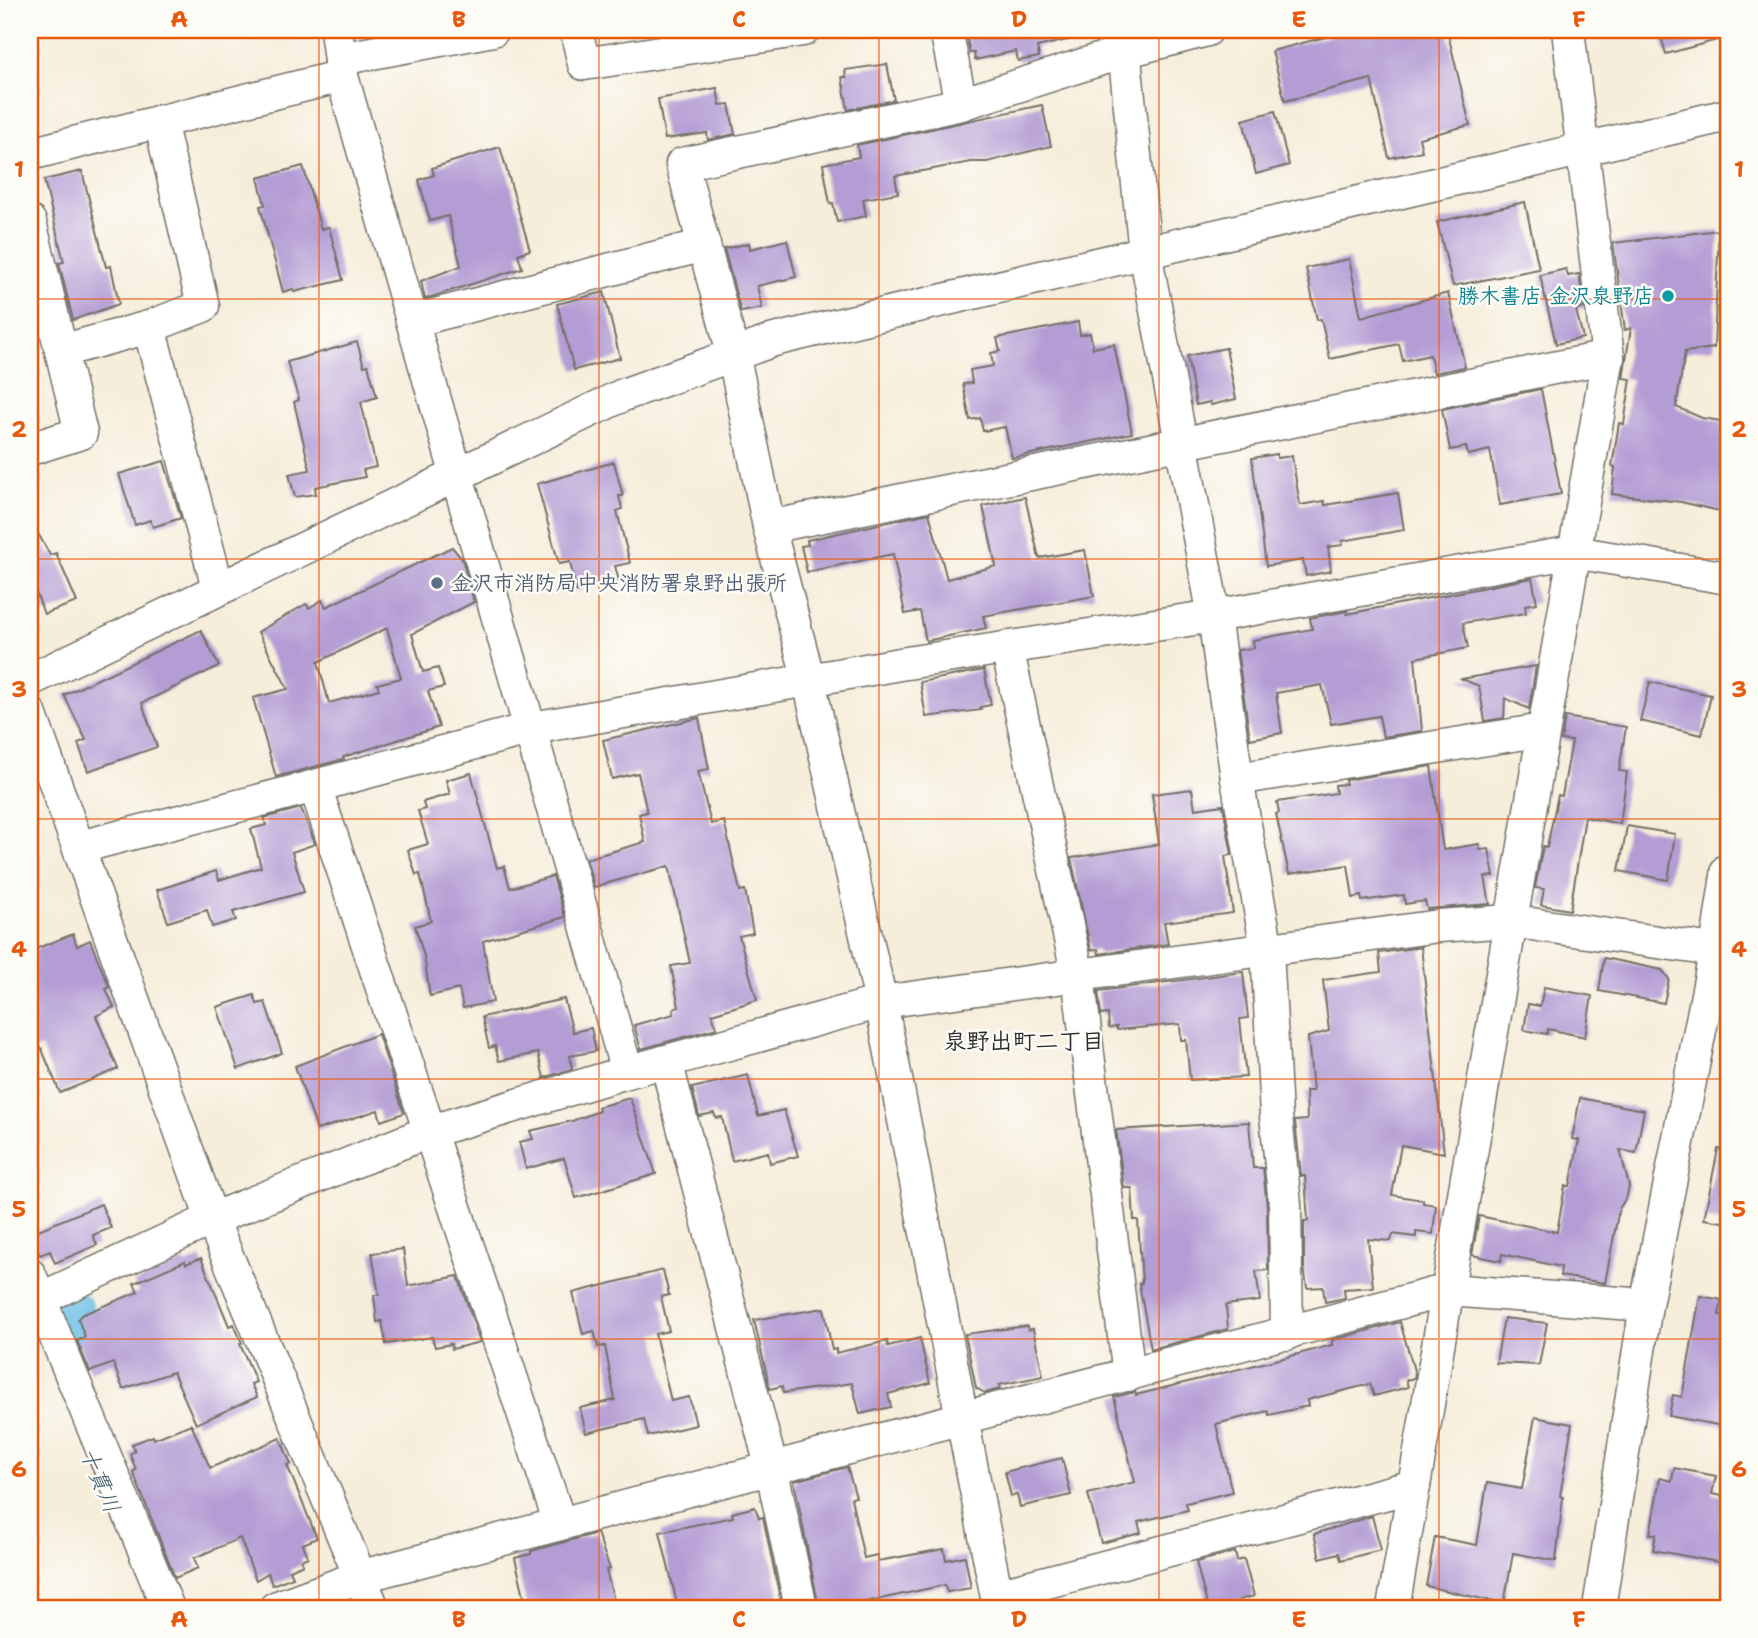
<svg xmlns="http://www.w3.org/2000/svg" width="1758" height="1638" viewBox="0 0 1758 1638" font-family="'Shantell Sans','Klee One',sans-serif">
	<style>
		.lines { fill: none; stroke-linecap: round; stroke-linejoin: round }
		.river { stroke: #6abde6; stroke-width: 47 }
		.building { fill: #b49cd4; fill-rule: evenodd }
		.minor-casing { stroke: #726f68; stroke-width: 35 }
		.minor { stroke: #fff; stroke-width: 32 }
		.grid { fill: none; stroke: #e8590c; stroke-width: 2; stroke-opacity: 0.55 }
		.culture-dot { fill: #0f9aa8; stroke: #fdfcf7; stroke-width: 2.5 }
		.service-dot { fill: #5c6f8a; stroke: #fdfcf7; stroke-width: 2.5 }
		.labels { text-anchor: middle; stroke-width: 5; stroke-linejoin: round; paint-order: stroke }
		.culture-label { font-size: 21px; font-weight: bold; fill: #0d838f; stroke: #fdfcf7; text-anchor: end }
		.service-label { font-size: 21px; font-weight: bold; fill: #4e5e75; stroke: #fdfcf7; text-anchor: start }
		.neighbourhood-label { font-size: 23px; font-weight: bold; fill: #2b2b2b; stroke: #fdfcf7 }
		.water-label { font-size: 23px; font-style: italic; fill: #415e6c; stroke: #fdfcf7 }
		.neatline { fill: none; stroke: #e8590c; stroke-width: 2.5 }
		.grid-label { font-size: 23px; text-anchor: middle; font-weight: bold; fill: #e8590c }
	</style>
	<rect width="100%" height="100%" fill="#fdfcf7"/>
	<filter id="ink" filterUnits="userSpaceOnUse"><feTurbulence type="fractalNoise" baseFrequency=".0143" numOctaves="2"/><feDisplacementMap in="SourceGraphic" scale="14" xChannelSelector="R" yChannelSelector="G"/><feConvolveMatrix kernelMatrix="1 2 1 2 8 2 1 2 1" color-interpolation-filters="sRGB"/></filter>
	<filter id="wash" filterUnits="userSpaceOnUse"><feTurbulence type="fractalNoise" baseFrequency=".00686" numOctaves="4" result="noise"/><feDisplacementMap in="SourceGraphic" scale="28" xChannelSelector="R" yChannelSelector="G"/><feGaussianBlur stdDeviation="1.57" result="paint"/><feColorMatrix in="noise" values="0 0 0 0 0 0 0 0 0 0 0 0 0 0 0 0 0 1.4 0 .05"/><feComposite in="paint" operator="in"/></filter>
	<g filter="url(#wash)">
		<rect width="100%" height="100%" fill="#f6edda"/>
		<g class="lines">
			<!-- river -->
			<path class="river" d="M65,1326L71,1313"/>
		</g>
		<g id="blocks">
			<!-- building -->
			<g class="building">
				<path d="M965,30H1071L1072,39L1037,47L1039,57L1018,61L1016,51L975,60L974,53H970Z"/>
				<path d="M1352,30H1447L1470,125L1419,138L1422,151L1389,158L1371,79L1285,101L1272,51Z"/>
				<path d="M1659,30H1728V37L1666,54Z"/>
				<path d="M887,64L894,100L848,110L842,77H846L845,70Z"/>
				<path d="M717,88L720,105L729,104L735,134L708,140L707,133L665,139L658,99Z"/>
				<path d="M1042,105L1051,146L987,162H971L895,176L898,193L863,199L866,216L837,222L833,203L830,204L823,164L859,157L857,145Z"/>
				<path d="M1275,111L1289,165L1256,174L1243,120Z"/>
				<path d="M500,147L530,250L518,254L522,268L425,299L421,281L461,266L448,216L430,221L419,180L434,175L432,168Z"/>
				<path d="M303,166L321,229L329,227L343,280L294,292L293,289L283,292L260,206L265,205L258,178Z"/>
				<path d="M82,171L106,267L111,266L119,304L73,320L59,263L64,262L44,180Z"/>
				<path d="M1525,202L1539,269L1453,286L1437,222Z"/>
				<path d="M1719,230L1714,348L1685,352L1676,407L1702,418L1728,422V513L1681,502L1612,494L1615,467L1612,466L1619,423L1624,424L1631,379L1623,378L1631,328L1625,330L1613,243Z"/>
				<path d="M787,240L796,277L757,286L762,308L741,312L724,249L749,243L750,249Z"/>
				<path d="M1349,259L1361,317L1448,293L1465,367L1434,373L1430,355L1403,361L1399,344L1330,359L1321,319L1317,320L1306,268Z"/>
				<path d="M1566,269L1568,276L1579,274L1584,308L1576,310L1583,338L1556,344L1540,275Z"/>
				<path d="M604,292L620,358L574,370L557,304Z"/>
				<path d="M1078,322L1080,335L1090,333L1093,348L1114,344L1132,433L1012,458L1005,427L983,431L980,418L970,420L963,384L972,383L970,370L993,366L991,353L1000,351L997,338Z"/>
				<path d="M357,342L364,366L368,365L377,397L361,402L376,467L363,470L365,477L315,487L316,494L295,497L289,474L310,470L294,402L299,400L287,362Z"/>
				<path d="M1226,348L1236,399L1211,405L1210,402L1196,405L1187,356Z"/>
				<path d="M1541,389L1561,494L1500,505L1490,450L1468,455L1466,447L1450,450L1442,409Z"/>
				<path d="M1277,454V458L1292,456L1300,505L1324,501L1325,505L1398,493L1404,530L1342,541L1343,545L1328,547L1331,571L1306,576L1303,560L1266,566L1252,458Z"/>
				<path d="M164,461L181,518L153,527L150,520L135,525L119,474Z"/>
				<path d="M614,462L623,496H619L622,509L617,511L630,563L615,566L619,581L576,591L570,562L559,564L537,484Z"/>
				<path d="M1025,497L1039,558L1085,550L1094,596L983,616L986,628L926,641L920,611L905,614L893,554L807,572L801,546L808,545L807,540L929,513L947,579L996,566L983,506Z"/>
				<path d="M30,519L50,555L56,553L77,602L44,614L30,576Z"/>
				<path d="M452,547L462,559L474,602L412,634L423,672L438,668L444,687L428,691L439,727L343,757L344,759L276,777L253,698L288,689L258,632L306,604L309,608L322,600L326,607ZM387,628L401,678L377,684L379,689L329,703L318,662Z"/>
				<path d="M1532,578L1537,603L1525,605L1526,613L1463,623L1468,648L1415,658L1422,731L1383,737L1379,716L1331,724L1322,685L1276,693L1282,733L1250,739L1237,650L1254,648L1253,640L1312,629L1310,618L1347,611V614Z"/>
				<path d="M201,630L219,666L142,703L157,747L88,771L78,743L86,740L64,695Z"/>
				<path d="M1536,666L1529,709L1505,698L1504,718L1485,721L1479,686L1462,679Z"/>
				<path d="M984,670L991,705L980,707L981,710L926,717L920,682Z"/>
				<path d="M1650,682L1711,695L1702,735L1640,721Z"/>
				<path d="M1565,717L1626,727L1619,771L1627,772L1620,824L1585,817L1570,910L1541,905L1544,889L1535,888L1543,846L1547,847L1558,795L1562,796L1572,741L1561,740Z"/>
				<path d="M699,718L709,769L698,771L711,824L724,821L740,891L745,890L753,933L739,936L757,1000L712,1014L717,1028L641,1049L634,1025L674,1014L673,1009L679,1007L671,966L690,963L669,866L594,887L586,859L645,842L639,814L647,812L638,773L612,779L603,740Z"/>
				<path d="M1431,766L1443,850L1479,844L1480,850L1489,849L1494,876L1485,877L1490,904L1427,909L1425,901L1405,904L1404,895L1362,901L1361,896L1353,898L1348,865L1289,874L1276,814L1279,813L1277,802L1336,793L1335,785L1346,784L1345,780Z"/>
				<path d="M471,773L497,868L504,866L510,888L553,876L565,917L483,941L493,1002L463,1008L459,989L430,996L424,956L415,926L431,921L420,874L416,875L408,850L428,844L418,811L425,809L423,802L450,794L446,780Z"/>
				<path d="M1192,789L1195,809L1223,805L1232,855L1225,856L1233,913L1164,922L1168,944L1099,954L1098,949L1091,950L1071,858L1159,844L1152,794Z"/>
				<path d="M301,808L315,844L292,852L304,892L233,912L236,920L212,927L207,910L168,922L157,890L216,871L219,880L261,867L251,829L266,825L264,818Z"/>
				<path d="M1627,826L1675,834L1668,880L1619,871Z"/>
				<path d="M73,934L77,946L90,940L109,987L106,989L114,1007L96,1016L118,1069L60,1093L41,1047L30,1052V951Z"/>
				<path d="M1421,947L1444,1153L1401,1145L1392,1195L1423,1200V1203L1436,1205L1433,1234L1416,1232V1237L1393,1234L1391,1241L1368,1239L1373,1287L1344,1289L1345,1298L1325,1302L1323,1287L1307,1288L1304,1267V1221H1308L1305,1176H1301L1295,1121L1307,1120L1306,1091H1313L1308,1037L1329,1031L1323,980L1381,972L1379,953Z"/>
				<path d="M1604,958L1662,970L1669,979L1664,1003L1599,991Z"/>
				<path d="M1243,972L1248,1018L1240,1019L1246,1077L1190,1080L1186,1040H1181L1180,1024L1117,1030V1027L1109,1028L1108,1014L1101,1015L1098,991Z"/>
				<path d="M1544,987L1592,996L1585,1037L1548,1029L1547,1034L1524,1030L1528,1004L1540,1006Z"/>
				<path d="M254,995L257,1004L265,1002L282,1053L238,1069L217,1007Z"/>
				<path d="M564,999L573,1032L591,1028L596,1051L570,1056L572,1069L544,1078L538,1053L499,1061L495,1046L489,1048L482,1017Z"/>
				<path d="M378,1034L404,1113L381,1121L378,1110L317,1130L295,1066Z"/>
				<path d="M748,1075L758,1116L784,1110L798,1156L770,1163L768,1152L732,1161L722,1117L716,1118L714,1113L699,1116L692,1088Z"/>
				<path d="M630,1098L656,1174L576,1198L564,1158L526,1169L519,1142L533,1139L530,1131L572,1121L599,1111L598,1107Z"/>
				<path d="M1580,1098L1644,1110L1636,1153L1620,1150L1629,1186L1627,1196L1619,1209L1605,1283L1560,1276L1561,1267L1502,1254L1501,1261L1472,1255L1479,1216L1557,1232L1565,1186H1570L1579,1140L1572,1139Z"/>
				<path d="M1249,1122L1253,1168H1263L1267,1208L1268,1270L1256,1271L1260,1301L1226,1305L1228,1329L1151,1349L1139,1284L1142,1283L1138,1220H1134L1132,1188H1124L1116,1130Z"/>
				<path d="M1718,1149L1728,1150V1223L1704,1219Z"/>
				<path d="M101,1204L111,1228L93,1235L97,1245L55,1263L50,1251L40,1255L31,1233Z"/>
				<path d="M403,1249L408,1286L458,1276L480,1342L452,1349L451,1344L435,1347L432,1337L386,1344L382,1321L377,1322L374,1295H379L372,1253Z"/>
				<path d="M201,1258L229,1326L234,1324L242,1343L240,1344L256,1382L251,1384L257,1397L196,1424L173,1372L123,1389L113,1363L90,1372L77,1341L85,1337L78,1319L81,1315L138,1292L134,1283L185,1261L186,1264Z"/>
				<path d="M663,1270L669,1295L661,1297L669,1331L655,1334L671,1401L689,1397L696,1425L648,1436L644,1419L586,1433L580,1408L615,1400L605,1346L598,1347L594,1331L583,1334L573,1293Z"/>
				<path d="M1700,1296L1722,1300L1719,1315L1728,1316V1378L1724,1404L1728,1405V1427L1669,1416L1673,1395L1682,1397Z"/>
				<path d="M824,1308L832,1350L836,1349V1353L887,1341L888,1346L920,1338L930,1383L888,1394L891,1407L860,1414L852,1383L783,1393L782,1386L770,1389L754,1320Z"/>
				<path d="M1504,1318L1547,1323L1539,1365L1496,1363Z"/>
				<path d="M1400,1322L1415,1374L1414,1378L1406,1380L1408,1387L1374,1396L1370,1384L1307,1400L1308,1406L1269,1415L1268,1411L1216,1424L1232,1492L1186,1503L1188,1510L1138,1522L1141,1533L1101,1543L1088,1494L1135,1482L1114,1397L1135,1392L1136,1395L1291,1356L1332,1345V1340Z"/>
				<path d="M1027,1326L1028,1330L1033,1329L1043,1376L999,1385L1000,1389L985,1393L976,1388L965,1334Z"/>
				<path d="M1535,1417L1572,1424L1560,1496L1563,1497L1556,1561L1513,1553L1504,1604L1426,1586L1435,1537L1477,1545L1487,1483L1522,1489Z"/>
				<path d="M191,1424L210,1468L280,1438L291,1464L287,1465L317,1538L303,1544L308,1557L301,1560L303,1564L290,1570L293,1577L272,1585L268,1573L256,1580L240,1538L194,1558L198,1568L175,1578L133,1472L136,1470L130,1454L135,1451L132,1444L153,1436L154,1439Z"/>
				<path d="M1062,1458L1071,1495L1020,1507L1017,1495L1011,1496L1005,1472Z"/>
				<path d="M847,1467L856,1497L851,1498L864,1558L877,1555L878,1561L944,1549L946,1560L965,1556L971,1588L947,1592L945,1585L839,1608H819L794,1481Z"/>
				<path d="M1674,1468L1716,1476L1712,1494L1728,1497V1564L1653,1550L1656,1534H1650L1660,1478L1672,1481Z"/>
				<path d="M755,1507L759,1518L763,1517L782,1608H678L660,1532L733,1517L732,1513Z"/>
				<path d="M1372,1516L1381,1550L1341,1560L1339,1553L1320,1558L1314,1534Z"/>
				<path d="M597,1533L610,1569L606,1570L616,1608H527L515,1558L531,1554V1551Z"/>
				<path d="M1235,1552L1237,1561L1244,1559L1254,1596L1239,1600L1241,1608H1208L1196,1562Z"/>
			</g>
		</g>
	</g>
	<g filter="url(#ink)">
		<use href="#blocks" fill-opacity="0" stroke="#726f68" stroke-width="2"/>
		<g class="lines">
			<!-- minor casing -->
			<g class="minor-casing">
				<g id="minor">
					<path d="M336,30L342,76C436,408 535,739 627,1072"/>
					<path d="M576,30L584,64L803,30"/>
					<path d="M946,30L961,104L1123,52L1207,30"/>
					<path d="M1122,30L1145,252L1214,616L1237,779L1267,950L1276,1116L1285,1205L1287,1334"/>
					<path d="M340,59L493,30"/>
					<path d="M961,104L682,164L734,357L769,527L809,681L881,1002L999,1608"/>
					<path d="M160,121L203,306L149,327L218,588"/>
					<path d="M30,154L342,76"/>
					<path d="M30,222L81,433L30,449"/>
					<path d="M412,321L704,245"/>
					<path d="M61,351L149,327"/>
					<path d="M769,527L1608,357"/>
					<path d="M1007,647L1078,976L1129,1375"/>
					<path d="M30,680L623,395L774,340L1728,115"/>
					<path d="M30,713L212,1219L373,1608"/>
					<path d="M1237,779L1543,730"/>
					<path d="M80,847L315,786"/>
					<path d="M666,1061L771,1466L801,1608"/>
					<path d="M30,1275L168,1608"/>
					<path d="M40,1299L212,1219L428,1132L627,1072L881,1002L1439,926L1510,921L1728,952"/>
					<path d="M560,1524L315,786L532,728L900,664L1214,616L1574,552L1728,578"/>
					<path d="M997,1595L1414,1486"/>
					<path d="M275,1608L359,1577L1448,1290L1646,1305"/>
					<path d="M1393,1608L1608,357L1568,30"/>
					<path d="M1599,1608L1646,1305L1716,949L1728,869"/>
				</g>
			</g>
			<!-- minor -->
			<use href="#minor" class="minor"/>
		</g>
	</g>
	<!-- grid -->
	<path class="grid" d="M319,30V1608M599,30V1608M879,30V1608M1159,30V1608M1439,30V1608M30,299H1728M30,559H1728M30,819H1728M30,1079H1728M30,1339H1728"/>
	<!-- markers -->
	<circle class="culture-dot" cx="1668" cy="296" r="7"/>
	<circle class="service-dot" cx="437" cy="583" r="7"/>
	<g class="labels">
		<!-- culture labels -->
		<g class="culture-label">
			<text x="1654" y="303">勝木書店 金沢泉野店</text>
		</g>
		<!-- service labels -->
		<g class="service-label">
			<text x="451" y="590">金沢市消防局中央消防署泉野出張所</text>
		</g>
		<!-- neighbourhood labels -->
		<g class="neighbourhood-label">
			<text x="1024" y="1049">泉野出町二丁目</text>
		</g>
		<!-- water labels -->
		<g class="water-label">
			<text transform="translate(100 1480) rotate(67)" y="8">十貫川</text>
		</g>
	</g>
	<!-- margin -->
	<rect width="1758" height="1638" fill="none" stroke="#fdfcf7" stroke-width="77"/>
	<rect x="38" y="38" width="1682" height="1562" class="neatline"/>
	<g class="grid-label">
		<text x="179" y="27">A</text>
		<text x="459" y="27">B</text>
		<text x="739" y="27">C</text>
		<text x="1019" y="27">D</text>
		<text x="1299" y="27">E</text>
		<text x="1579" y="27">F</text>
		<text x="19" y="177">1</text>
		<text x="1739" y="177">1</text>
		<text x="19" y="437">2</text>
		<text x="1739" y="437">2</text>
		<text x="19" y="697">3</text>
		<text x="1739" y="697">3</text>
		<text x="19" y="957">4</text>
		<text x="1739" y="957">4</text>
		<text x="19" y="1217">5</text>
		<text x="1739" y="1217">5</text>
		<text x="19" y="1477">6</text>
		<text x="1739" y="1477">6</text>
		<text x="179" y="1627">A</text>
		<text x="459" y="1627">B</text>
		<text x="739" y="1627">C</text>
		<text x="1019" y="1627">D</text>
		<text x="1299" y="1627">E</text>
		<text x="1579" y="1627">F</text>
	</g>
</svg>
